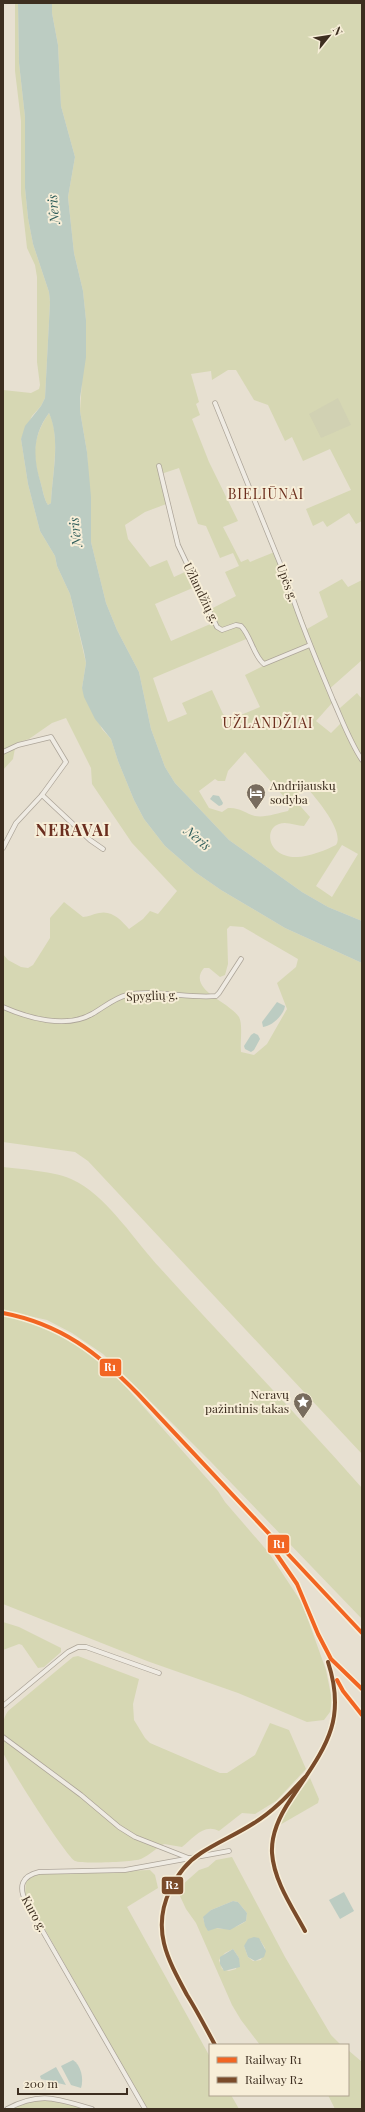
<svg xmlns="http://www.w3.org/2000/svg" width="365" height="2112" viewBox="0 0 365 2112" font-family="'Playfair Display',serif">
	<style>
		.green { fill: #d6d7b3; fill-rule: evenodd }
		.cemetery { fill: #d1d1b3 }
		.water { fill: #bcccc2; fill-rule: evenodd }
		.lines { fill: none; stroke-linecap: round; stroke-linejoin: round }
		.minor-casing { stroke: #ada599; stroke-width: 5.5 }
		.minor { stroke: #efebe3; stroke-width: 4 }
		.rail-1-casing { stroke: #f7eed8; stroke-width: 7 }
		.rail-2-casing { stroke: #f7eed8; stroke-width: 7 }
		.rail-1 { stroke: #f26522; stroke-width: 4 }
		.rail-2 { stroke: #7a4b2a; stroke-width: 4 }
		.labels { text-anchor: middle; stroke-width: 4; stroke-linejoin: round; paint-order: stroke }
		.street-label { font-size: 12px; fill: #3d2e20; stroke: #f7eed8 }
		.poi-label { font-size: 12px; fill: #3d2e20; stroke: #f7eed8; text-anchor: start }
		.water-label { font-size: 13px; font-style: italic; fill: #2f5d5a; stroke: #f7eed8 }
		.quarter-label { font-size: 14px; letter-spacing: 1px; fill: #6b2e1e; stroke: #f7eed8 }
		.district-label { font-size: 16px; font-weight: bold; letter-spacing: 1px; fill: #6b2e1e; stroke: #f7eed8 }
		.line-badge { stroke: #f7eed8; stroke-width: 1.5 }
		.badge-label { font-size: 11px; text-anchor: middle; font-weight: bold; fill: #fff }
	</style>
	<rect width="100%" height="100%" fill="#e7e0d1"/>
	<!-- green -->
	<g class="green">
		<path d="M15,3H18L19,63L25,117V188L28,218L33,244L49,292L50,302L45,398L41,406L32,416L21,439L28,484L40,531L55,556L57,566L70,594L86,663L82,688L102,729L111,739L118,761L134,800L144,819L165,846L195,872L221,890L285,928L362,963V1454L88,1161L75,1152L3,1142V954L8,960L21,967L28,968L33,965L50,938V918L64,902L83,917C88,917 93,914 99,913C112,910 121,920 129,929L143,919L150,911L158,914L177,891L132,843L92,784L91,768L66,718L52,723L29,739L16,743L13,759L3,770V390L31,393L39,389L40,385L37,362V277L35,265L27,248L21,194V121L15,71ZM230,926L243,927L298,959L296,967L277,983L287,1009L267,1044L254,1055L241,1052C240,1042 243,1024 239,1017C230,1002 186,989 204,968H209L220,977L225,975L228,964L227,929Z"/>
		<path d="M52,3H362V521L356,524L349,513L327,527L323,521L313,526L306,509L351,490L330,449L303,461L292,437L285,441L268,405L254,400L236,370H228L212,380L211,371L191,374L199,402L196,404L200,415L192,419L209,462L238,521L223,527L241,562L248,559L250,562L277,551L307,629L328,617L319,592L342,579L348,587L362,580V660L327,691L332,703L316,721L331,733L341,723L340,708L357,693L362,699V921L328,907L302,892L229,840L175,783L165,767L151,729L139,672L117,630L106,603L91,542L87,452L80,411L86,320L83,291L74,253L68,197L75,157L61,106L58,45L52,13ZM179,468L198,524L206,526L220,558L233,553L239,566L225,572L236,596L209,610L215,622L171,641L155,604L195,587L187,571L174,577L167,560L150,567L128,539L125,525L145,512L169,503L161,474ZM251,637L263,666L245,675L260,707L231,719L223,714L212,690L182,703L187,714L168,722L153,678ZM245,752L291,805L288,811C278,813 265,818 255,816C245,813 239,807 228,808L222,812L209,808L199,791L215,779L218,781H225L228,771ZM307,788C316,798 345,832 336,845C326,850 306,858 295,857C289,857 282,855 277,851C268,844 267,828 279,824C287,821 296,826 304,826L310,817L294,799ZM342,845L358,854L332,897L316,886Z"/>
		<path d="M49,413C61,436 52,478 51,503L48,505C44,499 43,491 41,484C32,456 32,438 49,413Z"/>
		<path d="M3,1167C26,1170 60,1171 79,1183C109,1200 136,1242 160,1268C227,1342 296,1413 362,1488V1619L211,1462L103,1354L72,1333L47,1320L3,1310Z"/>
		<path d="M3,1315L27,1321L51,1329L74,1341L91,1353L118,1378L218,1491L225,1502L269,1553L302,1603L326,1670L332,1700L330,1712L324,1720L307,1722L238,1693L147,1661L3,1604Z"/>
		<path d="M3,1622L19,1627L61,1648V1652L44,1667L38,1668L22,1645L19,1644L3,1650Z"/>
		<path d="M78,1656L139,1679L133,1704L134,1720L145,1738L150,1743L220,1773H227L255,1755L270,1723L289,1730L306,1769L276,1801L255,1814L242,1813L219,1831C203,1823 193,1839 182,1847L164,1844C156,1848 150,1855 141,1859C134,1862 81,1864 75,1861C66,1856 5,1761 3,1752C1,1740 1,1720 8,1711L73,1657Z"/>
		<path d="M310,1778L319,1799L318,1803L278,1826L286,1810Z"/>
		<path d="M232,1857L285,1957L331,2035L341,2045H260L241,2020L232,2005L196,1923L186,1909L179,1894L181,1886L199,1870L208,1867L216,1860ZM233,1901L238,1902L247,1913L246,1921C232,1931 219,1931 205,1924L203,1918L211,1910ZM260,1940L265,1948L261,1960L253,1961L248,1957L244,1946ZM233,1949L239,1958L236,1969L229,1971L222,1969L219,1960L225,1953Z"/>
		<path d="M150,1870L155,1875L158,1888L127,1907L210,2057V2095H231L239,2109H147L30,1903L25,1894L26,1881L37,1874Z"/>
		<path d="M348,2050L362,2062V2109H335L328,2095H348Z"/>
		<path d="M41,2099L59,2101L86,2109H11L25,2102Z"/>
	</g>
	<!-- cemetery -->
	<path class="cemetery" d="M338,398L351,425L321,438L309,414Z"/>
	<!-- water -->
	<g class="water">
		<path d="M18,3H52V13L58,45L61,106L75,157L68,197L74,253L83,291L86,320V357L80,398V411L87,452L91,497V542L106,603L117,630L139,672L151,729L165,767L175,783L229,840L302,892L328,907L362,921V963L285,928L221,890L195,872L165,846L144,819L134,800L118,761L111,739L95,719L84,697L82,688L86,663L84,652L70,594L57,566L55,556L40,531L28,484L21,439L25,426L41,406L45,398L50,302L49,292L33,244L28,218L25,188V117L19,63ZM49,413C61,440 52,475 51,503L48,505C44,499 43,491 41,484C33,458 32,436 49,413Z"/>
		<path d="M213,795L219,796L223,803L222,805L219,806L210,799Z"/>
		<path d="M277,1002L285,1006C284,1015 272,1026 263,1027L262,1022Z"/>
		<path d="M254,1033L258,1035L260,1039L254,1050L251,1052L245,1049L244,1046L251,1035Z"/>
		<path d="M344,1892L354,1911L340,1919L329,1900Z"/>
		<path d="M233,1901L238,1902L247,1913L246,1921L230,1930L217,1928L208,1931L205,1926L203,1917L211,1910Z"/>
		<path d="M254,1937L259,1938L266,1951L264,1957L255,1961L248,1957L244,1946L248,1939Z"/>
		<path d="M233,1949L239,1958L240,1967L224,1971L220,1964V1957Z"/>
		<path d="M73,2060C81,2065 84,2079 81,2088L71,2085L61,2066Z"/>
		<path d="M56,2067L66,2085L41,2079L40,2076Z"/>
	</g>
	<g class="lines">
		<!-- minor casing -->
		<g class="minor-casing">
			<g id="minor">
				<path d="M215,403L288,583C300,623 317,661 333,700C342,720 350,742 362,760"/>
				<path d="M159,466L178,545L217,627L222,630L236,625L241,626C251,636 254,657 264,664L310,645"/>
				<path d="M3,752L18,745L51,737L66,762L42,795L16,823L3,848"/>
				<path d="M42,795L90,840L103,849"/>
				<path d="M3,1007C28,1018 66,1029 92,1014C103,1008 114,998 127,995C152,989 190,999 216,996L219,993L241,959"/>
				<path d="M3,1706L68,1652L78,1647H86L159,1673"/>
				<path d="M3,1737L81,1795L119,1827L135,1837L191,1859"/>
				<path d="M7,2109C41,2091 57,2099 92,2109"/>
				<path d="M145,2109L26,1902C18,1886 22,1876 39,1872L125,1870L229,1851"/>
			</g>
		</g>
		<!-- minor -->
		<use href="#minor" class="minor"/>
		<!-- rail-1 casing -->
		<g class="rail-1-casing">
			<g id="rail-1">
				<path d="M3,1313C61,1324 98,1353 138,1394L362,1633"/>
				<path d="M275,1552L297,1584L318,1634L331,1659L362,1689"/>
				<path d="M337,1680L343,1691L362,1715"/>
			</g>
		</g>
		<!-- rail-2 casing -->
		<g class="rail-2-casing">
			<g id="rail-2">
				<path d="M305,1931C292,1907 274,1881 272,1853C271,1833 280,1815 291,1799C323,1750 348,1723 328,1662"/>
				<path d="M215,2045C206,2028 197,2011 187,1995C168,1960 151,1930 170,1890C177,1875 187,1862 201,1853C218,1842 237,1834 254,1823C274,1811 289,1794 305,1777"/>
			</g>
		</g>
		<!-- rail-1 -->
		<use href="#rail-1" class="rail-1"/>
		<!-- rail-2 -->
		<use href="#rail-2" class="rail-2"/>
	</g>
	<!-- icons -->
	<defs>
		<g id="hotel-pin" transform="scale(1)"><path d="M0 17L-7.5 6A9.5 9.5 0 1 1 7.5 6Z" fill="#786c5e" stroke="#f7eed8"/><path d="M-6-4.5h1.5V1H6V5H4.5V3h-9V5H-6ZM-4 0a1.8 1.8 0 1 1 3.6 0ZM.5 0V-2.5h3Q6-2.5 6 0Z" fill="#fff"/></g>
		<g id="sight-pin" transform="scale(1)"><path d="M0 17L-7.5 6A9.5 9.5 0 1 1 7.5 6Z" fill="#786c5e" stroke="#f7eed8"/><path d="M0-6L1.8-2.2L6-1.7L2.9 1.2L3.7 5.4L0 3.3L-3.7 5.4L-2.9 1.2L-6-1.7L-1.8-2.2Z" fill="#fff"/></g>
	</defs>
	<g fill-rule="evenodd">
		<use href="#hotel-pin" x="256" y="793"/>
		<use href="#sight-pin" x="303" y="1402"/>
	</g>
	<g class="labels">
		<!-- street labels -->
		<g class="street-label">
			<text transform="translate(287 583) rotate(70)" y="4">Upės g.</text>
			<text transform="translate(201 593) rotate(64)" y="4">Užlandžių g.</text>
			<text transform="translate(152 996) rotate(-2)" y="4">Spyglių g.</text>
			<text transform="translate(34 1914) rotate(62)" y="4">Kuro g.</text>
		</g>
		<!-- poi labels -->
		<g class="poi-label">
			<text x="270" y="790">Andrijauskų<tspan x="270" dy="14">sodyba</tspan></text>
			<text x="289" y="1399" text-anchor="end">Neravų<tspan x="289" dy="14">pažintinis takas</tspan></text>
		</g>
		<!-- water labels -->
		<g class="water-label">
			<text transform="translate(53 209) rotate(-95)" y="5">Neris</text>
			<text transform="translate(75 532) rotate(-96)" y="5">Neris</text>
			<text transform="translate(198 838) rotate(41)" y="5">Neris</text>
		</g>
		<!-- quarter labels -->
		<g class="quarter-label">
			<text x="266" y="499">BIELIŪNAI</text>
			<text x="268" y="728">UŽLANDŽIAI</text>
		</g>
		<!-- district labels -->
		<g class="district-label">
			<text x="73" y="836">NERAVAI</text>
		</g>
	</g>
	<g class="line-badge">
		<rect x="99" y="1358" width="23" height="19" rx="4" fill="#f26522"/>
		<rect x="267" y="1534" width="23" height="20" rx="4" fill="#f26522"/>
		<rect x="161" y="1876" width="23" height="19" rx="4" fill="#7a4b2a"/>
	</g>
	<g class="badge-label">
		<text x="110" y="1371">R1</text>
		<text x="279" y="1548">R1</text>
		<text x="172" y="1889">R2</text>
	</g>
	<!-- border -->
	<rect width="365" height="2112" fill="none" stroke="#3d2e20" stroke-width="8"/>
	<!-- legend -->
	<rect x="209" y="2044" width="140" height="52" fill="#f7eed8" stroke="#ada18e"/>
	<rect x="217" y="2057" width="20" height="6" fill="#f26522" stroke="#ada18e"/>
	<text x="245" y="2064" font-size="12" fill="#3d2e20">Railway R1</text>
	<rect x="217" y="2077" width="20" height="6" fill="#7a4b2a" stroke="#ada18e"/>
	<text x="245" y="2084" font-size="12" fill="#3d2e20">Railway R2</text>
	<!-- north arrow -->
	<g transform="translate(329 36) rotate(60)" stroke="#f7eed8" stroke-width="3" paint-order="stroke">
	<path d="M0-3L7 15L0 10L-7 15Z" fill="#3d2e20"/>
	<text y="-6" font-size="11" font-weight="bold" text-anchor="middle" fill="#3d2e20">N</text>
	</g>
	<!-- scale -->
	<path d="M18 2088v6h109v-6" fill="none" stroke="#3d2e20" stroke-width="2"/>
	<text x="24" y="2088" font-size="12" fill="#3d2e20" stroke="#f7eed8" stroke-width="3" paint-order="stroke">200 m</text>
</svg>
